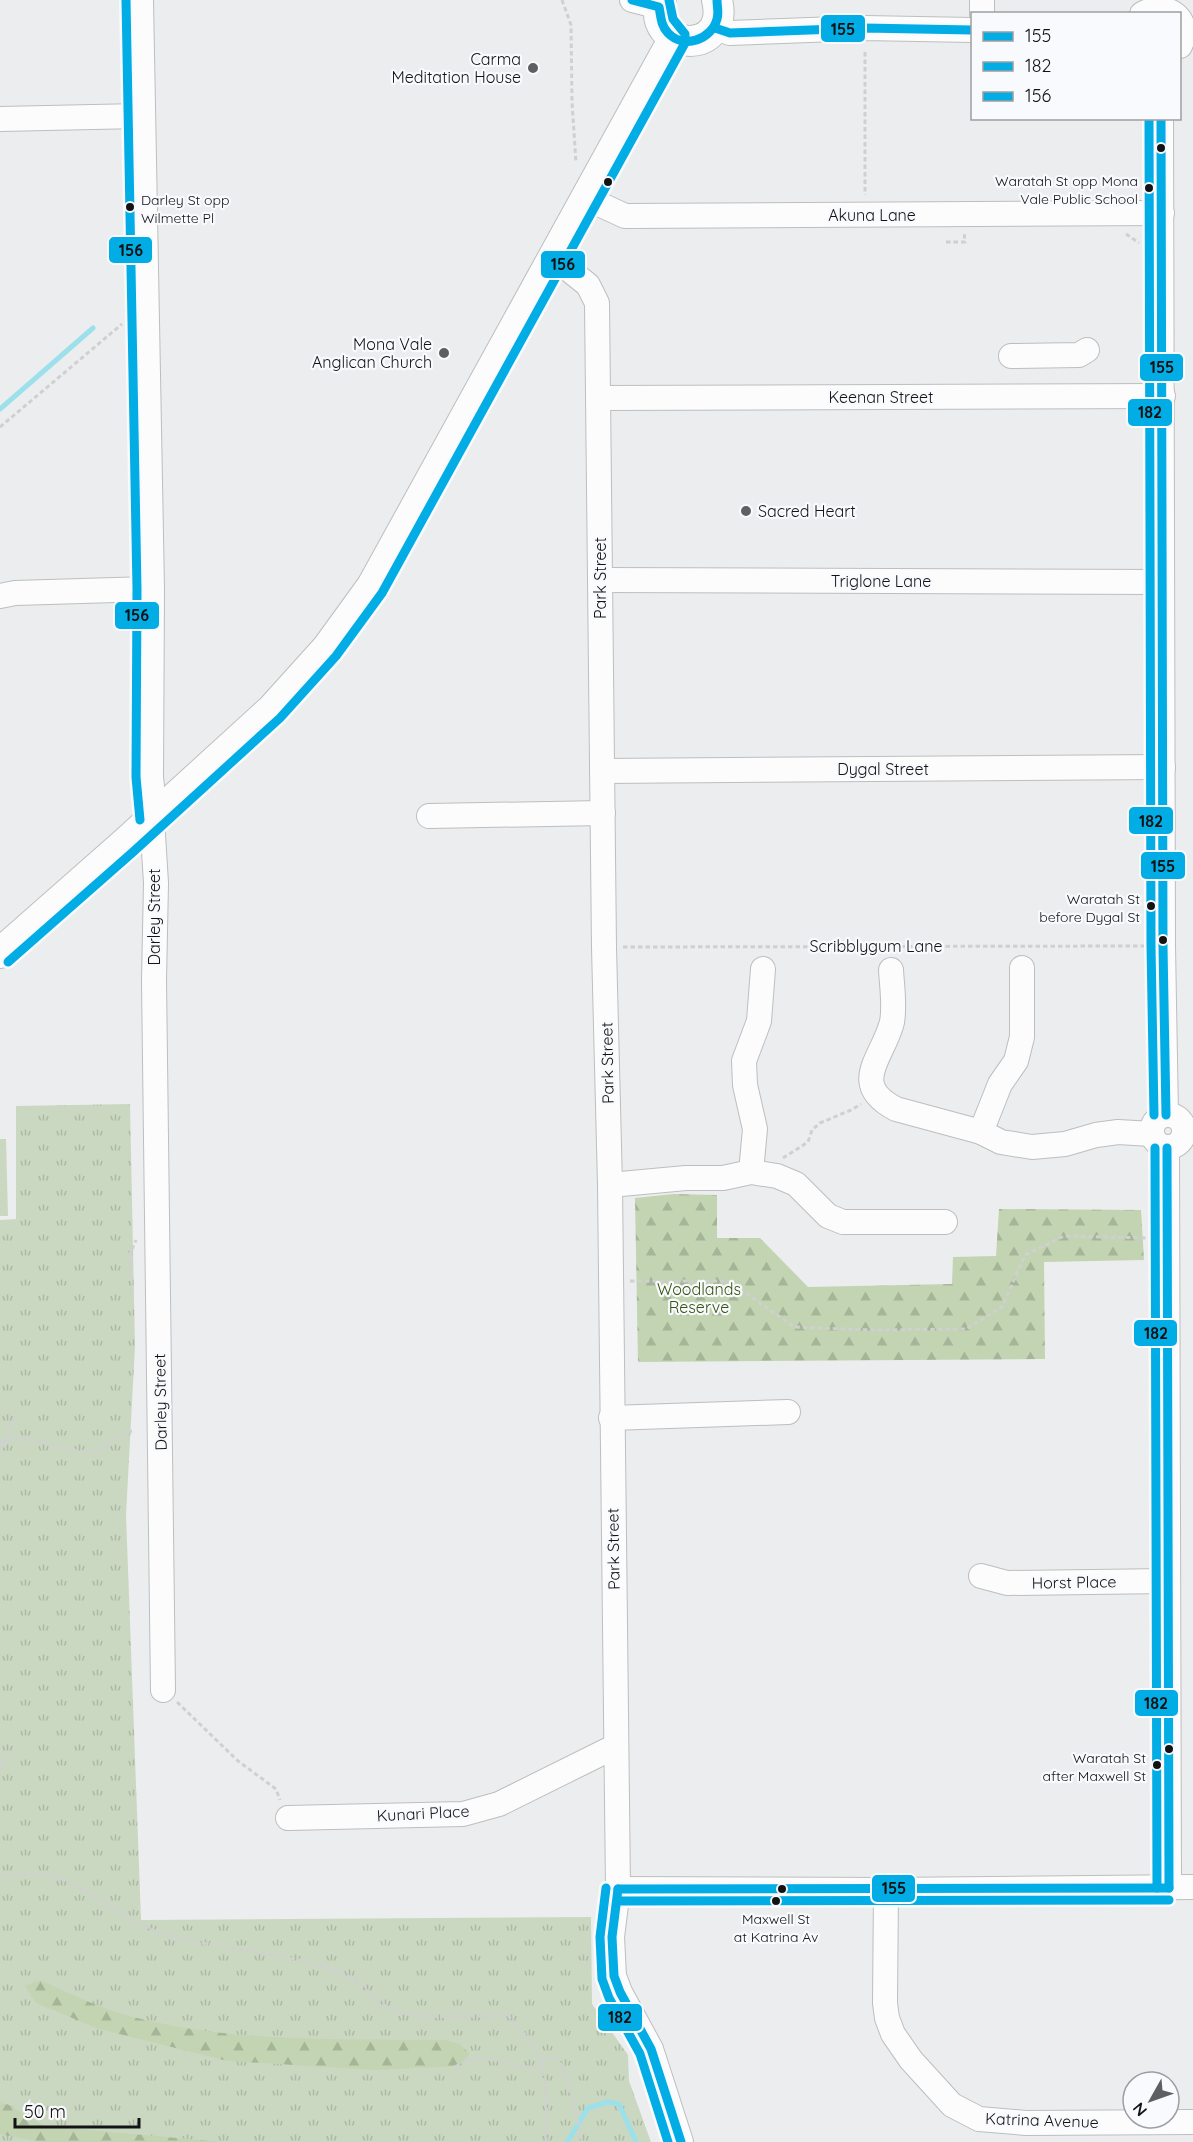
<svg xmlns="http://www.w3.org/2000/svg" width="1193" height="2142" viewBox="0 0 1193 2142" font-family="Quicksand,sans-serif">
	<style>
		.grass { fill: url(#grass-tufts) }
		.forest { fill: url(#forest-firs) }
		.park { fill: #cad8c1 }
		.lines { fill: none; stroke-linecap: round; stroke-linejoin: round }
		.stream { stroke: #9ce0eb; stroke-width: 5 }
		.minor-casing { stroke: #bdbebf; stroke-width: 26 }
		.major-casing { stroke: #bdbebf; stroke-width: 32 }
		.path { stroke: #d0d0d1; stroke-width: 3; stroke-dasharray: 4.5 3; stroke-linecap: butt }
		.minor { stroke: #fcfcfd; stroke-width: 24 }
		.major { stroke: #fcfcfd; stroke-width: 30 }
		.bus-1-casing { stroke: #f9fafd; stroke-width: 14 }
		.bus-2-casing { stroke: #f9fafd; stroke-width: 14 }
		.bus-3-casing { stroke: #f9fafd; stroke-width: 14 }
		.bus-1 { stroke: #01ade4; stroke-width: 9 }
		.bus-2 { stroke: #01ade4; stroke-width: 9 }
		.bus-3 { stroke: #01ade4; stroke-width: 9 }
		.poi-dot { fill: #5f5f61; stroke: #f9fafd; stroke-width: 2 }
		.bus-dot { fill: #131314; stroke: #f9fafd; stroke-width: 2 }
		.labels { text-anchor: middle; stroke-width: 4.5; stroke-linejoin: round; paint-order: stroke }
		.bus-label { font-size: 14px; fill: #131314; stroke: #f9fafd; text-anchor: end }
		.poi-label { font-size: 16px; fill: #131314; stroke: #f9fafd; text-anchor: end }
		.street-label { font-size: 16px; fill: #131314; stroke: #f9fafd }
		.park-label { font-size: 16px; fill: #365411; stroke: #f9fafd }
		.line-badge { stroke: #f9fafd; stroke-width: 2 }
		.pale-badge-label { font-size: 16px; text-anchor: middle; font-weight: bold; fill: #111 }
	</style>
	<defs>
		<pattern id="grass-tufts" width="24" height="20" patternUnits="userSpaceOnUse" patternTransform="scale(1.5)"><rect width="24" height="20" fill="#cad8c1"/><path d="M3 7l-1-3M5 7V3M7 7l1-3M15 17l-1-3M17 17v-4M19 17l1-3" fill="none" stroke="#adb8a5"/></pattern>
		<pattern id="forest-firs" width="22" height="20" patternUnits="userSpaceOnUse" patternTransform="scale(1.5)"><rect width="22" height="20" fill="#c2d4b2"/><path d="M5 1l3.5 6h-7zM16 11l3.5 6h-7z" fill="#a6b598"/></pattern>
	</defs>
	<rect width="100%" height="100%" fill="#ecedef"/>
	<!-- grass -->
	<path class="grass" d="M130,1104L135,1346L126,1515L141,1920L591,1917L592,2004L628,2055L629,2081L651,2142H0V1220L16,1219V1106Z"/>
	<!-- forest -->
	<g class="forest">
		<path d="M673,1194L717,1195V1238H760L808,1287L952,1284L953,1257L996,1256L999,1209L1141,1210L1144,1260L1044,1262L1045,1359L638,1362L635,1198Z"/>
		<path d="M40,1980C71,1994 101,2009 133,2017C235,2043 341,2039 445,2040L460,2044L470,2054L459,2066L375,2070L228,2061L99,2029L36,2003L25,1986Z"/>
		<path d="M0,2103L9,2105L44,2126L221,2142H40L0,2134Z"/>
	</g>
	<!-- park -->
	<path class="park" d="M0,1139H6L8,1216H0Z"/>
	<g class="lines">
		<!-- stream -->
		<g class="stream">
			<path d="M0,409L93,328"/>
			<path d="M567,2142L588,2108L608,2102L619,2104L636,2142"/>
		</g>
		<!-- minor casing -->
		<g class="minor-casing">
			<g id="minor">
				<path d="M632,0L659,7"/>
				<path d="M982,14V0"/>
				<path d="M1142,14C1166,0 1193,18 1180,46"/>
				<path d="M715,28L730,33L864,28L972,30"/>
				<path d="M1161,118L1163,946L1166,1115"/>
				<path d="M0,119L140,116"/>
				<path d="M586,198L625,216L1162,213"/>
				<path d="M553,257L588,285L597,303L604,947L610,1185L618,1889L612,1937L614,1976L620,1992L651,2049L681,2142"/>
				<path d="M1011,356L1079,355L1087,350"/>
				<path d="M599,398L1163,396"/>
				<path d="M600,580L1162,582"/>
				<path d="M0,596L15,593L149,589"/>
				<path d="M602,771L1163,767"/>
				<path d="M429,816L603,813"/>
				<path d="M152,819L156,883L154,980L163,1690"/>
				<path d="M891,970C892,987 895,1006 892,1022C883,1058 848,1084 896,1109L981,1132L1001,1142L1032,1147L1065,1144L1096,1135L1118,1132L1152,1134"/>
				<circle cx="1168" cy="1131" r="16"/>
				<path d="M981,1132L1000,1084L1016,1061L1022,1037V968"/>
				<path d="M1167,1148L1169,1888"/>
				<path d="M751,1172L755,1129L745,1085L744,1061L759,1021L763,969"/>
				<path d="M610,1185L686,1178H723L751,1172L777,1176L796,1184L828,1216L843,1222H945"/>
				<path d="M611,1418L788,1412"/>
				<path d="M981,1576L1007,1583L1167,1581"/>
				<path d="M288,1818L463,1814L499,1804L616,1746"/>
				<path d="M618,1889L886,1890L1193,1887"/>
				<path d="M886,1890L885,2003L887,2018L893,2034L911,2060L952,2105L979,2119L1026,2123L1193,2122"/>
			</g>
		</g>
		<!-- major casing -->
		<g class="major-casing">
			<g id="major">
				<path d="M138,0L149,589L148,777L152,819"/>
				<path d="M661,0C645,52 731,57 717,0"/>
				<path d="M0,953L125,843L272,709L327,648L372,586L674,38"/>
			</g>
		</g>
		<!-- path -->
		<g class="path">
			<path d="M562,0L571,25L572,102L576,163"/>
			<path d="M865,52V195"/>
			<path d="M1126,234L1139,243"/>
			<path d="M946,242H965L964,232"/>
			<path d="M0,427L122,324"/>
			<path d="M623,947L1145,946"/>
			<path d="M783,1158L808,1142L812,1130L820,1123L851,1110L861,1104"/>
			<path d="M130,1279V1254L136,1240"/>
			<path d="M630,1281H729L794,1327L871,1330L966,1329L1002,1307L1025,1255L1064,1236L1147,1238"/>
			<path d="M15,1417L4,1442C34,1431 61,1454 91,1451C108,1450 117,1435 132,1431"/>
			<path d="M0,1441L4,1442L0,1453"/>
			<path d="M177,1702L238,1761L276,1789L280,1800"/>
			<path d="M0,1771L7,1753"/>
			<path d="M0,1877C18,1875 41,1871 59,1878C94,1892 122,1919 158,1932C215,1950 275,1950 331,1969C355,1976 368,1994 387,2007C411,2022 479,2015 508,2015C519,2030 536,2042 540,2060L532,2068C496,2067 491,2047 453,2068"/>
			<path d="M546,2142C547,2114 547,2088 540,2060L556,2058C568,2067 576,2116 580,2133L579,2142"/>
		</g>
		<!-- minor -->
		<use href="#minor" class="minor"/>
		<!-- major -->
		<use href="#major" class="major"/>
		<!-- bus-1 casing -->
		<g class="bus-1-casing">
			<g id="bus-1">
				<path d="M632,0L659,7C661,17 661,26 668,33C684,50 712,39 717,19C719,13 717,6 717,0"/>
				<path d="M715,28L730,33L864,28L972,30"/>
				<path d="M1161,118L1163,946L1166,1115"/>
				<path d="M1167,1148L1169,1888"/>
				<path d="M618,1889L1169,1888"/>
				<path d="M618,1889L612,1937L614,1976L620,1992L651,2049L681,2142"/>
			</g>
		</g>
		<!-- bus-2 casing -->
		<g class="bus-2-casing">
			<g id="bus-2">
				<path d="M1149,118L1151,946L1154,1115"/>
				<path d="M1155,1148L1157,1888"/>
				<path d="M606,1888L600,1937L602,1979L609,1998L640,2054L668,2142"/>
				<path d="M618,1901L1169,1900"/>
			</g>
		</g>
		<!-- bus-3 casing -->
		<g class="bus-3-casing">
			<g id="bus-3">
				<path d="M126,0L137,589L136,777L140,820"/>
				<path d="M8,962L133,852L280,718L336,656L382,593L685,43V34L673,19L669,0"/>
			</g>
		</g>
		<!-- bus-1 -->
		<use href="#bus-1" class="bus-1"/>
		<!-- bus-2 -->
		<use href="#bus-2" class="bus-2"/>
		<!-- bus-3 -->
		<use href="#bus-3" class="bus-3"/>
	</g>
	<!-- markers -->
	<g class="poi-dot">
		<circle cx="533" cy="68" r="6"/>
		<circle cx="444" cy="353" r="6"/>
		<circle cx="746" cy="511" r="6"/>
	</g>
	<g class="bus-dot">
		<circle cx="1161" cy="148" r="5"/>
		<circle cx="608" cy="182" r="5"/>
		<circle cx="1149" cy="188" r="5"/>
		<circle cx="130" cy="207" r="5"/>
		<circle cx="1151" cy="906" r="5"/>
		<circle cx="1163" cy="940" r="5"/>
		<circle cx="1169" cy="1749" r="5"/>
		<circle cx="1157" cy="1765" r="5"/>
		<circle cx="782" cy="1889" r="5"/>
		<circle cx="776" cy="1901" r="5"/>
	</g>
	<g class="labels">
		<!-- bus labels -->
		<g class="bus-label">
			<text x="1138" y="186">Waratah St opp Mona<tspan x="1138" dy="18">Vale Public School</tspan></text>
			<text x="141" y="205" text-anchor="start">Darley St opp<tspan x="141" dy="18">Wilmette Pl</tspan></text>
			<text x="1140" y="904">Waratah St<tspan x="1140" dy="18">before Dygal St</tspan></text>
			<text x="1146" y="1763">Waratah St<tspan x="1146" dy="18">after Maxwell St</tspan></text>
			<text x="776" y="1924" text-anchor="middle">Maxwell St<tspan x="776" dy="18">at Katrina Av</tspan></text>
		</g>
		<!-- poi labels -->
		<g class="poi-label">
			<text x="521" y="65">Carma<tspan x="521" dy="18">Meditation House</tspan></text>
			<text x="432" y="350">Mona Vale<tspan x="432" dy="18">Anglican Church</tspan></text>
			<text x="758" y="517" text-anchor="start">Sacred Heart</text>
		</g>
		<!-- street labels -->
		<g class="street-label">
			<text x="872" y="221">Akuna Lane</text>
			<text x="881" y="403">Keenan Street</text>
			<text transform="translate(600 578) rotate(-90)" y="6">Park Street</text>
			<text x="881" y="587">Triglone Lane</text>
			<text x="883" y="775">Dygal Street</text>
			<text transform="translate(154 917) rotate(-90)" y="6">Darley Street</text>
			<text x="876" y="952">Scribblygum Lane</text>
			<text transform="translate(607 1063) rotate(-91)" y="6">Park Street</text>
			<text transform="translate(160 1402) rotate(-91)" y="6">Darley Street</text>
			<text transform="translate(613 1549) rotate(-91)" y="6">Park Street</text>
			<text transform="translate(1074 1582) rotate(-1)" y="6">Horst Place</text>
			<text transform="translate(423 1813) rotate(-3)" y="6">Kunari Place</text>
			<text transform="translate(1042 2120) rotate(2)" y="6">Katrina Avenue</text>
		</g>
		<!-- park labels -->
		<g class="park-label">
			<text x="699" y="1295">Woodlands<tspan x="699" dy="18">Reserve</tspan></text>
		</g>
	</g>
	<g class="line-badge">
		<rect x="820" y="14" width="46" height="29" rx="6" fill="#01ade4"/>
		<rect x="108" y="236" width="45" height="28" rx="6" fill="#01ade4"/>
		<rect x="540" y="250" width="46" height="29" rx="6" fill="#01ade4"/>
		<rect x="1139" y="353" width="45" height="29" rx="6" fill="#01ade4"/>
		<rect x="1127" y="398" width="46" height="29" rx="6" fill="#01ade4"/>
		<rect x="114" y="601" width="46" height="29" rx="6" fill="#01ade4"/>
		<rect x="1128" y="806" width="46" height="29" rx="6" fill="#01ade4"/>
		<rect x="1140" y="851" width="46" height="29" rx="6" fill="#01ade4"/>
		<rect x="1133" y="1319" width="45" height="28" rx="6" fill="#01ade4"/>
		<rect x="1134" y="1689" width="45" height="28" rx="6" fill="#01ade4"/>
		<rect x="871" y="1874" width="45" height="29" rx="6" fill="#01ade4"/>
		<rect x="597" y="2003" width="46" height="29" rx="6" fill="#01ade4"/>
	</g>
	<g class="pale-badge-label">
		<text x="843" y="35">155</text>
		<text x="131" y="256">156</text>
		<text x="563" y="270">156</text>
		<text x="1162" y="373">155</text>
		<text x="1150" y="418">182</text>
		<text x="137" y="621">156</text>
		<text x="1151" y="827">182</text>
		<text x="1163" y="872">155</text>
		<text x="1156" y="1339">182</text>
		<text x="1156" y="1709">182</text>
		<text x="894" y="1894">155</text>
		<text x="620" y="2023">182</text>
	</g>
	<!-- legend -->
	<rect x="971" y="12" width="210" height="108" fill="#f9fafd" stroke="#9d9ea0" stroke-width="1.5"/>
	<rect x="983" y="32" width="30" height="9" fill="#01ade4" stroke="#9d9ea0" stroke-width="1.5"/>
	<text x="1025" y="42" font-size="18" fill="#131314">155</text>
	<rect x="983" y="62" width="30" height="9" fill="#01ade4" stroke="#9d9ea0" stroke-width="1.5"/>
	<text x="1025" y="72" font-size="18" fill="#131314">182</text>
	<rect x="983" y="92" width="30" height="9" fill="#01ade4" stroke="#9d9ea0" stroke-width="1.5"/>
	<text x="1025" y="102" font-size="18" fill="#131314">156</text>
	<!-- north arrow -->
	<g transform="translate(1151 2100) rotate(230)"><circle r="28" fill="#f9fafd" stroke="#9d9ea0" stroke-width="1.5"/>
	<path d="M0-4.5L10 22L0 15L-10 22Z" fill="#5f5f61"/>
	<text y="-9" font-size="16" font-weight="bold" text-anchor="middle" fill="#131314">N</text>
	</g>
	<!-- scale -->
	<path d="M15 2118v9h124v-9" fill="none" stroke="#131314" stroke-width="3"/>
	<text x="24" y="2118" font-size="18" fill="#131314" stroke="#f9fafd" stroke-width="4.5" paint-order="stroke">50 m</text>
</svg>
